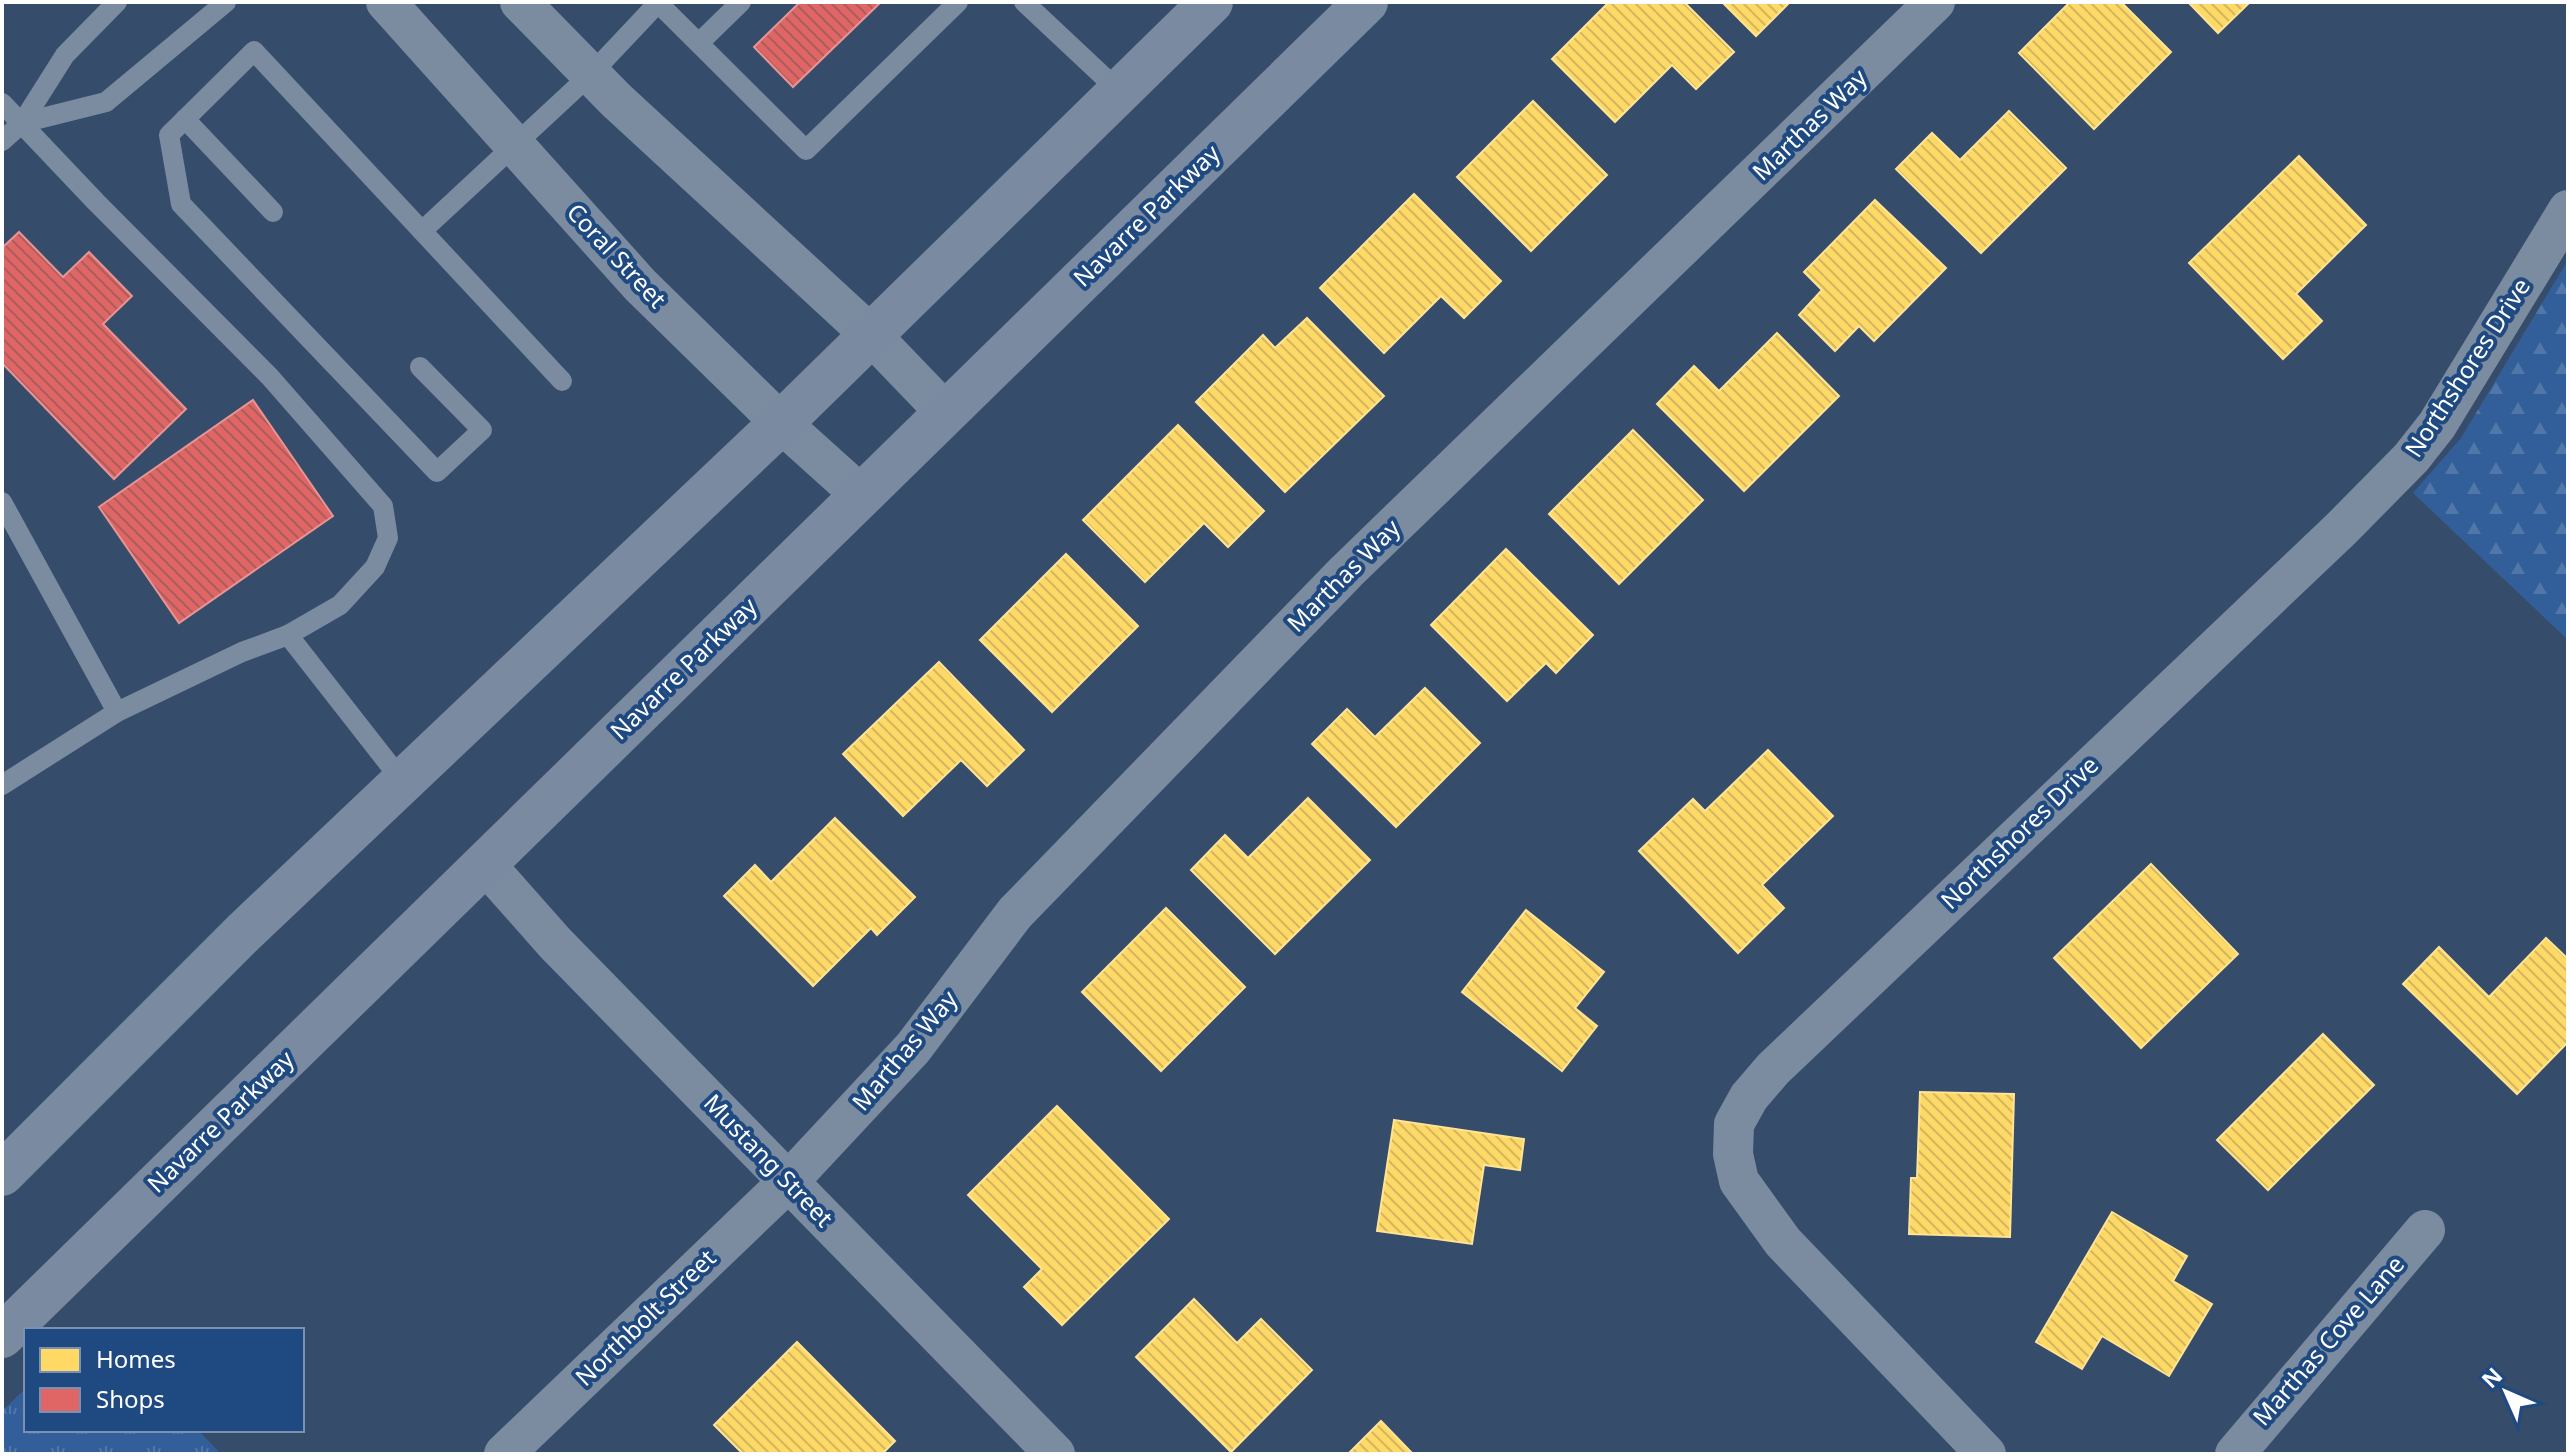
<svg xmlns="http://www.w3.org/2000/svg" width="2570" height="1456" viewBox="0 0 2570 1456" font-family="'Noto Sans',sans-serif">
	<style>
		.grass { fill: url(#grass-tufts) }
		.forest { fill: url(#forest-firs) }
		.homes { fill: url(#homes-back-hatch); stroke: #ffe494; stroke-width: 2 }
		.shops { fill: url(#shops-back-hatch); stroke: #e99494; stroke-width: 2 }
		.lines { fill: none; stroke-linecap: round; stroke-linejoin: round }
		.service { stroke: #7b8ca1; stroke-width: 20 }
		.minor { stroke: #7b8ca1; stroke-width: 40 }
		.trunk { stroke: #7a8aa0; stroke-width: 44 }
		.labels { text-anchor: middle; stroke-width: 8; stroke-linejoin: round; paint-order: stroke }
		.street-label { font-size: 24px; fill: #fff; stroke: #1f4981 }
	</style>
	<defs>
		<pattern id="grass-tufts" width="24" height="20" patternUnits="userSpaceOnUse" patternTransform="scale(2)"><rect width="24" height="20" fill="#325f99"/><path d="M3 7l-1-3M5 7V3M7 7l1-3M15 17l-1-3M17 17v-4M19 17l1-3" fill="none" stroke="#5177a8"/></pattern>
		<pattern id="forest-firs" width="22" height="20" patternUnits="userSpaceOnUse" patternTransform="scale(2)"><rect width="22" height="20" fill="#325f99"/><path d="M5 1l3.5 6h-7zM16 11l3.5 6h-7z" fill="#5177a8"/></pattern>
		<pattern id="homes-back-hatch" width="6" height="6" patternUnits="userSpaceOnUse" patternTransform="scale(2)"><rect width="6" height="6" fill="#ffd966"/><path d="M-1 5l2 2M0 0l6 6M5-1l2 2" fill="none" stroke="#d2b660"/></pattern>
		<pattern id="shops-back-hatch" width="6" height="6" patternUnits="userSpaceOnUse" patternTransform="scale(2)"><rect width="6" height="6" fill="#e06666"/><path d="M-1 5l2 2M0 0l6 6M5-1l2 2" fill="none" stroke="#ac5d5d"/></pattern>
	</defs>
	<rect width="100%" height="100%" fill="#354c6b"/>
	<!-- grass -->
	<path class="grass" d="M26,1388V1430H198L221,1454H2V1411Z"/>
	<!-- forest -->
	<path class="forest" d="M2568,260V640L2413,493L2461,438Z"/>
	<!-- homes -->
	<g class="homes">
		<path d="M1609,2H1684L1734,52L1696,89L1672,65L1615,122L1552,59Z"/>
		<path d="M1722,2H1790L1756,36Z"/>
		<path d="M2070,2H2121L2171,52L2094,129L2019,53Z"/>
		<path d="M2188,2H2250L2218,33Z"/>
		<path d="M1533,101L1607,175L1531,251L1457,177Z"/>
		<path d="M2009,111L2066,168L1981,253L1896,169L1932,133L1960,160Z"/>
		<path d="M2299,156L2366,225L2296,294L2322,321L2283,359L2189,263Z"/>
		<path d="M1414,194L1501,281L1464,318L1441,296L1384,353L1320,288Z"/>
		<path d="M1875,200L1946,268L1874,341L1859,326L1835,351L1799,315L1822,290L1804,272Z"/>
		<path d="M1307,318L1384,396L1285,492L1196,402L1263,335L1275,348Z"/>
		<path d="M1777,333L1839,396L1744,491L1657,404L1694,366L1719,391Z"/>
		<path d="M1178,425L1264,511L1228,547L1204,523L1145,582L1083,520Z"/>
		<path d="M1633,430L1703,500L1619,584L1549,514Z"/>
		<path d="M1506,549L1593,635L1556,673L1546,663L1507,701L1431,625Z"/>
		<path d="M1066,554L1138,626L1052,712L980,640Z"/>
		<path d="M939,662L1024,750L987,786L961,760L903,816L843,754Z"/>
		<path d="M1425,688L1480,743L1396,827L1312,744L1347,709L1375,737Z"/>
		<path d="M1768,750L1833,816L1762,885L1784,908L1738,953L1639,851L1693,799L1705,811Z"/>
		<path d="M1308,798L1370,860L1275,954L1191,870L1225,835L1248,858Z"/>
		<path d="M835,818L915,897L877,935L871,928L813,986L724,896L755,865L771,882Z"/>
		<path d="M2151,864L2238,954L2141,1048L2054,958Z"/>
		<path d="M1166,908L1245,987L1161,1071L1082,992Z"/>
		<path d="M1526,910L1604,972L1575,1008L1597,1026L1562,1071L1462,992Z"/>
		<path d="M2546,938L2568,959V1042L2517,1094L2403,984L2439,947L2489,997Z"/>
		<path d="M2323,1034L2374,1085L2268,1190L2217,1140Z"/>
		<path d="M1920,1092L2014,1094L2010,1237L1909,1234L1911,1178H1917Z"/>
		<path d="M1057,1106L1169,1219L1062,1325L1024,1287L1042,1269L968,1195Z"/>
		<path d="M1394,1120L1524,1139L1520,1170L1484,1165L1472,1244L1377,1231Z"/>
		<path d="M2112,1212L2187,1256L2173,1281L2212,1304L2169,1376L2102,1336L2082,1369L2036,1342Z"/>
		<path d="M1194,1299L1237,1343L1261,1319L1312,1370L1231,1452L1136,1357Z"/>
		<path d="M797,1342L895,1441L882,1454H743L714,1425Z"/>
		<path d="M1381,1421L1413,1454H1348Z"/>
	</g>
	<!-- shops -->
	<g class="shops">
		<path d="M800,2H881L793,87L754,47Z"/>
		<path d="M19,232L63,277L89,252L132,296L103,324L186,409L114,479L2,363V248Z"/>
		<path d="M253,400L333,516L179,623L99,507Z"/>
	</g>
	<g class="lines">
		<!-- service -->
		<g class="service">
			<path d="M1024,2L1120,92"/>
			<path d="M699,43L741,2"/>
			<path d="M2,103L96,202L270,377L383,506L388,538L375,567L340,605L288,635L403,782"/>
			<path d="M185,119L273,212"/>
			<path d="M22,123L106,102L226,2"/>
			<path d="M2,141L22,123L65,55L117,2"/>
			<path d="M422,231L562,381"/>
			<path d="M420,367L482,430L437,472L181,204L169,135L254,51L422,231L591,74L658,3L806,150L958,2"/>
			<path d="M2,502L117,712"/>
			<path d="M2,785L117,712L242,652L288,635"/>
		</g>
		<!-- minor -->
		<g class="minor">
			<path d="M386,2L640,285L781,423L861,495"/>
			<path d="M520,2L616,100L872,336L946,413"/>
			<path d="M485,864L555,943L1055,1454"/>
			<path d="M504,1454L788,1182L913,1048L1015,913L1347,571L1935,2"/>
			<path d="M1986,1454L1783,1242L1739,1181L1733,1154L1734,1124L1749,1097L1773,1069L2342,528L2411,458L2437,425L2568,210"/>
			<path d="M2235,1454L2425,1230"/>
		</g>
		<!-- trunk -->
		<g class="trunk">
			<path d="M2,1174L243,933L781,423L1211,2"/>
			<path d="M2,1336L1366,2"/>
		</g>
	</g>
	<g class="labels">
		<!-- street labels -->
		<g class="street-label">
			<text transform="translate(1810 125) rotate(-44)" y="8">Marthas Way</text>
			<text transform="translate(1147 216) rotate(-44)" y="8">Navarre Parkway</text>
			<text transform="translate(616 256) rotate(47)" y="8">Coral Street</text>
			<text transform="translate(2468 368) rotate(-57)" y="8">Northshores Drive</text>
			<text transform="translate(1344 576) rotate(-45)" y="8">Marthas Way</text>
			<text transform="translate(684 669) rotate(-44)" y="8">Navarre Parkway</text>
			<text transform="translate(2020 833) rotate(-44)" y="8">Northshores Drive</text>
			<text transform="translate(905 1051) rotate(-50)" y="8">Marthas Way</text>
			<text transform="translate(221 1122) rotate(-44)" y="8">Navarre Parkway</text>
			<text transform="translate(768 1161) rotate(46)" y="8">Mustang Street</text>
			<text transform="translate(646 1318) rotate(-44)" y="8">Northbolt Street</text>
			<text transform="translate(2329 1341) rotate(-49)" y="8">Marthas Cove Lane</text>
		</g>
	</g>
	<!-- border -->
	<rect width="2570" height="1456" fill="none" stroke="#ffffff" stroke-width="8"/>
	<!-- legend -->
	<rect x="24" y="1328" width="280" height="104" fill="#1f4981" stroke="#7992b3" stroke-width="2"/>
	<rect x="40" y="1348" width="40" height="24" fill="#ffd966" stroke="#7992b3" stroke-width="2"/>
	<text x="96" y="1368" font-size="24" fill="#ffffff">Homes</text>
	<rect x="40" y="1388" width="40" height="24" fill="#e06666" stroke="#7992b3" stroke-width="2"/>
	<text x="96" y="1408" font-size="24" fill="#ffffff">Shops</text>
	<!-- north arrow -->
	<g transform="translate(2506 1392) rotate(315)" stroke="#1f4981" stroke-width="6" paint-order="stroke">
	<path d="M0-6L14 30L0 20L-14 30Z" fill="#ffffff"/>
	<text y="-12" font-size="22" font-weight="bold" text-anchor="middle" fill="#ffffff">N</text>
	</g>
</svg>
